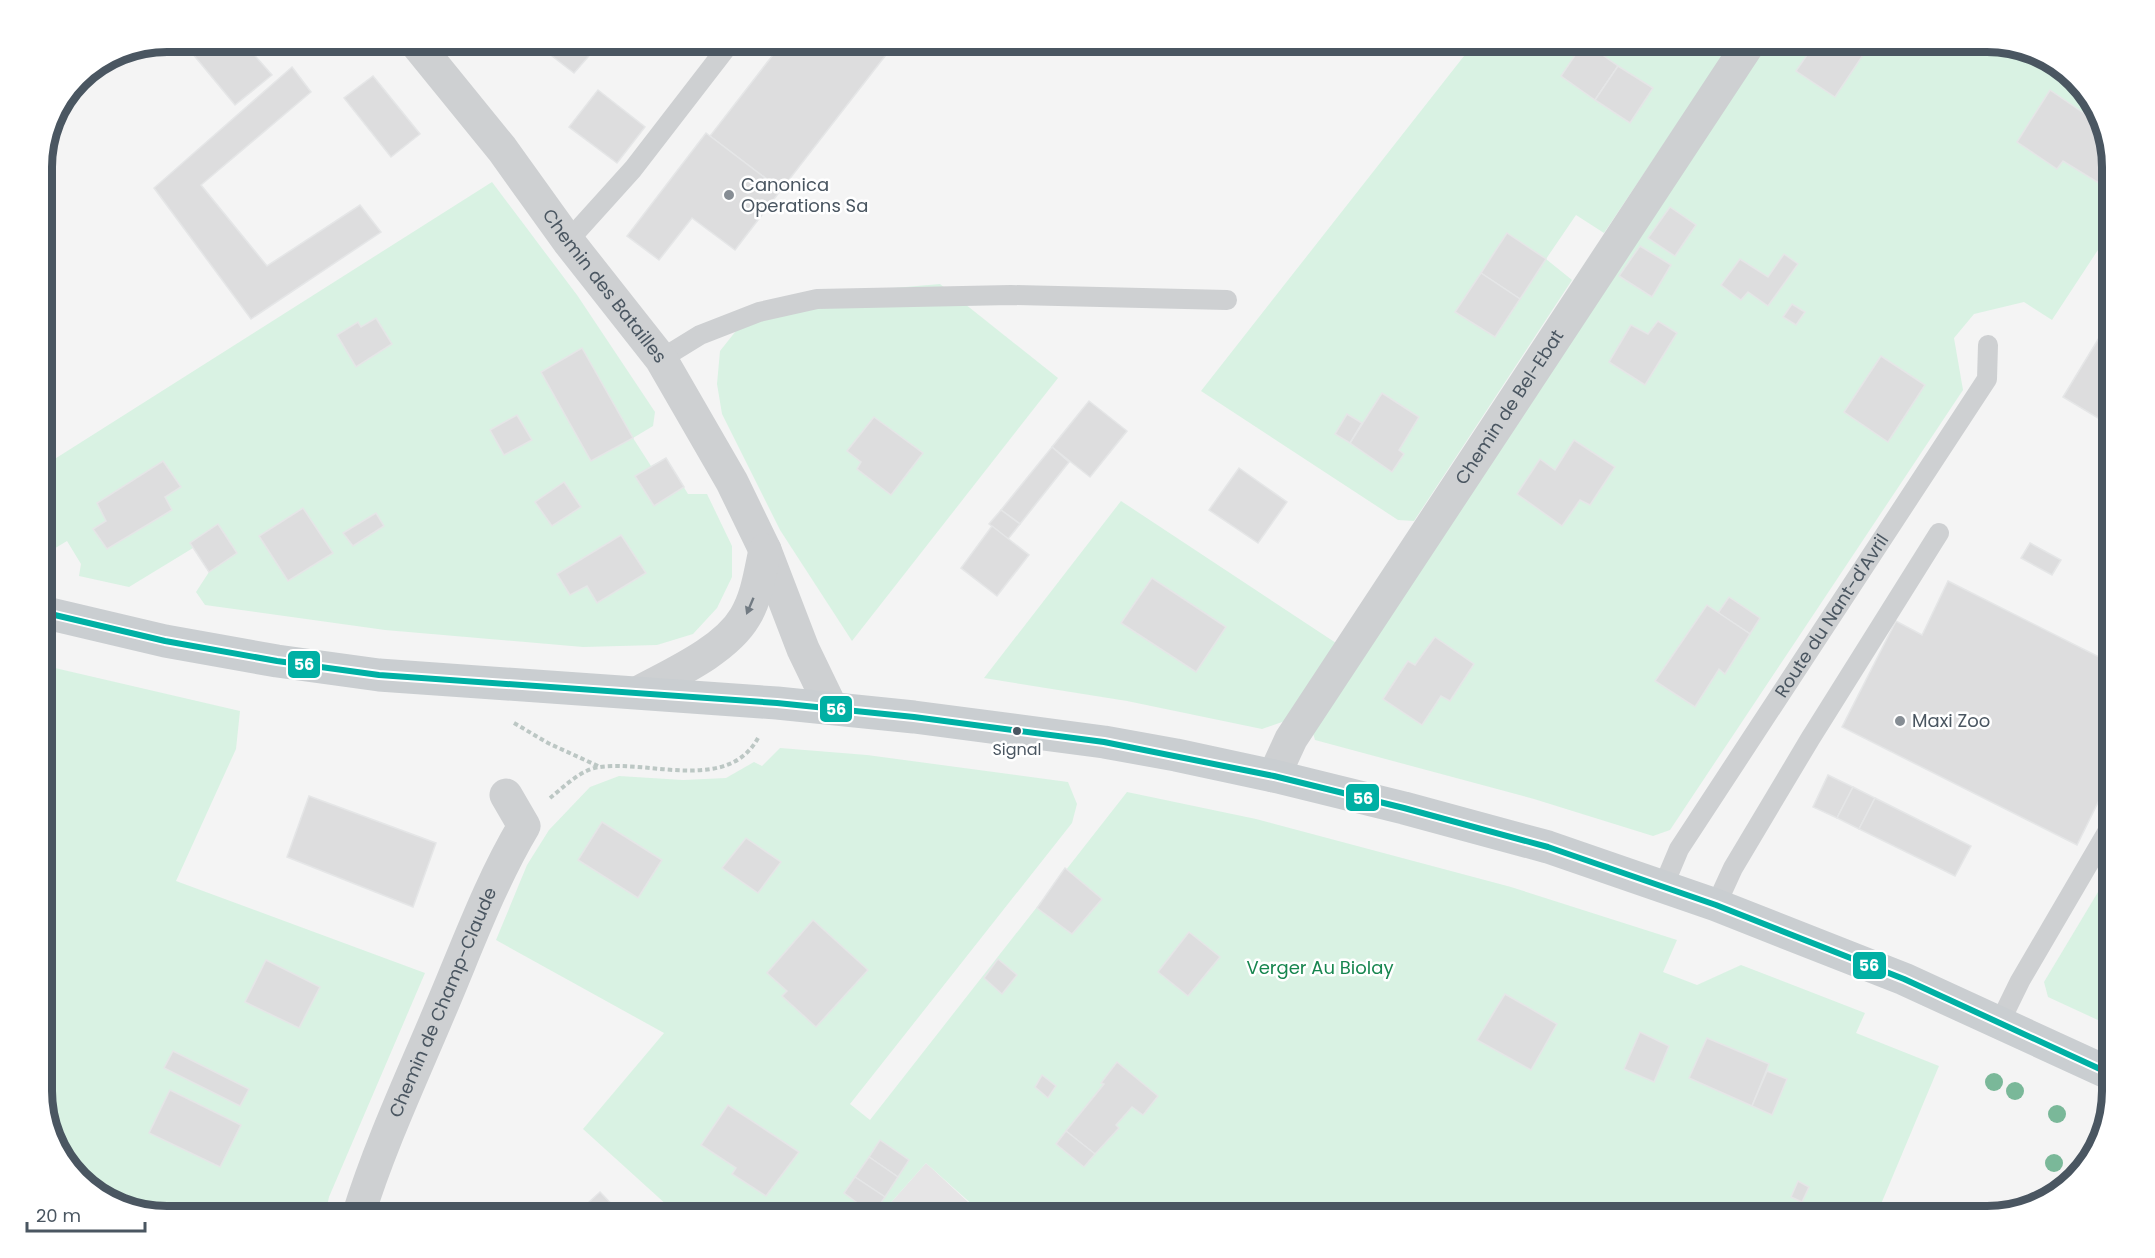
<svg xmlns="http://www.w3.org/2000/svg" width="2155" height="1258" viewBox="0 0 2155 1258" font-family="Poppins,sans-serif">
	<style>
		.education { fill: #e6e5e6 }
		.green { fill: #d9f2e3 }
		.building { fill: #ddddde; stroke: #e5e6e7; stroke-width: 1.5 }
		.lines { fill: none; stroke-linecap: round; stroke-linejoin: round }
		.path { stroke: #bcc7c4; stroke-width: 4; stroke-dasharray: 4.5 3; stroke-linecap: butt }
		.lane { stroke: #ced0d2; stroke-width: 20 }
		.street { stroke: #ced0d2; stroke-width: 33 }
		.primary { stroke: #caced1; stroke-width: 33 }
		.bus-1-casing { stroke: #fff; stroke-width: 10 }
		.bus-1 { stroke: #00b0a4; stroke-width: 6 }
		.tree { fill: #7ab899 }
		.oneway { fill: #727b83 }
		.poi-dot { fill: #868d94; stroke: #fff; stroke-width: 2 }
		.bus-dot { fill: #4a5661; stroke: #fff; stroke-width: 2 }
		.labels { text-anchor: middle; stroke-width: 5; stroke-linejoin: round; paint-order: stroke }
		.bus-label { font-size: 16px; fill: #4a5661; stroke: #fff }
		.poi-label { font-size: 18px; fill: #4a5661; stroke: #fff; text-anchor: start }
		.street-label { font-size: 18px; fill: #4a5661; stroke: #fff }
		.park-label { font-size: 18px; fill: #17864f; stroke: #fff }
		.rim { fill: none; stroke: #4a5661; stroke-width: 8 }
		.line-badge { stroke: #fff; stroke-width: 2 }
		.badge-label { font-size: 16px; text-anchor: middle; font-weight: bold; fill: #fff }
	</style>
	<rect width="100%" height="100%" fill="#f4f4f4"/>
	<!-- education -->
	<path class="education" d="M926,1163L983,1216H879Z"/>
	<!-- green -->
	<g class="green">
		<path d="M1475,42H1732L1604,233L1576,215L1546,259L1572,280L1414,521L1398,520L1201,391Z"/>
		<path d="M1765,42H1987L2050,59L2092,98L2113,160V227L2052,320L2024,302L1974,314L1954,338L1963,390L1670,830L1653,836L1534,799L1315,740L1311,726Z"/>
		<path d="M492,182L577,295L655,412L653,426L633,438L651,466L666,458L688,494H707L732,546V577L717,608L693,634L657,645L583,647L385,630L205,605L196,592L209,572L193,548L129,587L79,576L81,564L67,541L42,556V467Z"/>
		<path d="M940,284L1058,378L852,641L780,530L722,414L717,384L720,351L747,317L790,297Z"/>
		<path d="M1121,501L1336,643L1285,721L1262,729L1127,701L984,678Z"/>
		<path d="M42,665L240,711L236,749L176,881L425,973L329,1197L325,1216H168L105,1199L63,1160L42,1098Z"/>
		<path d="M780,748L867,755L1068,782L1077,804L1072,823L850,1104L870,1120L1127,792L1256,819L1511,887L1677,940L1663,972L1697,985L1741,965L1865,1013L1856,1033L1939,1066L1876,1216H985L926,1163L879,1216H679L583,1129L664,1033L496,940L527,865L549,830L590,787L619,776L683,780L726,778L754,762L762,766Z"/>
		<path d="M2113,867V1027L2048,997L2044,982Z"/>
	</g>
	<!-- building -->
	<g class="building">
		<path d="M204,42H243L272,75L235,105L192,53Z"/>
		<path d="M534,42H601L574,73Z"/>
		<path d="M783,42H896L781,190L710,136Z"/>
		<path d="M1584,42L1618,66L1595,100L1561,76Z"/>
		<path d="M1816,42H1862L1869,46L1835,97L1796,71Z"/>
		<path d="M1618,66L1653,88L1630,123L1595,100Z"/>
		<path d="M292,67L311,92L201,185L267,266L360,205L381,232L251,319L154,188Z"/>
		<path d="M373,76L420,134L391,157L344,98Z"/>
		<path d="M598,90L645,127L617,163L569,127Z"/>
		<path d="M2050,90L2101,125L2113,160V168L2102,185L2063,161L2057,169L2017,142Z"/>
		<path d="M706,133L781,190L735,250L692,218L659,260L627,236Z"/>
		<path d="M1670,207L1696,225L1675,256L1648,238Z"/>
		<path d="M1507,233L1546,259L1520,299L1481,273Z"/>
		<path d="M1640,246L1671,265L1652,297L1619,276Z"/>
		<path d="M1784,254L1798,264L1768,306L1748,292L1741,300L1721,285L1740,259L1768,277Z"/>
		<path d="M1481,273L1520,299L1495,337L1455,312Z"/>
		<path d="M1792,304L1805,312L1796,325L1783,317Z"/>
		<path d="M2113,315V427L2063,397Z"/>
		<path d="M376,318L392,344L356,367L337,335L358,322L361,327Z"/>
		<path d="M1658,321L1677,333L1645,385L1609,362L1631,325L1648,334Z"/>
		<path d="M582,348L633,438L591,461L541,372Z"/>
		<path d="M1881,356L1925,385L1888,442L1844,412Z"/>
		<path d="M1382,393L1419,417L1399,450L1404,454L1392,472L1350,443Z"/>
		<path d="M1089,401L1127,431L1090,477L1052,447Z"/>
		<path d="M1347,414L1362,423L1350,443L1335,434Z"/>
		<path d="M517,415L532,440L504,455L490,430Z"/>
		<path d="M874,417L923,453L891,495L857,469L861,462L847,451Z"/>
		<path d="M1574,440L1615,467L1590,505L1580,500L1562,526L1517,494L1540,459L1555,470Z"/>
		<path d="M1052,447L1069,462L1020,524L1001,510Z"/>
		<path d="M666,458L684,487L654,506L635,476Z"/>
		<path d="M163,461L181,487L165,497L172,510L107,549L93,529L106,521L97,503Z"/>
		<path d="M1239,468L1287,502L1258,543L1209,510Z"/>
		<path d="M564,482L581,507L552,526L535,502Z"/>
		<path d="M303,508L333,553L288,581L259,536Z"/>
		<path d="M1001,510L1020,524L1008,539L989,524Z"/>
		<path d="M376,513L384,526L353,546L343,533Z"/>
		<path d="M218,524L237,553L209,572L190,543Z"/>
		<path d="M992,526L1029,555L997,596L961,568Z"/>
		<path d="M621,535L646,573L597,603L587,586L570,595L557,574Z"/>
		<path d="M2030,543L2061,560L2052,575L2021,558Z"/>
		<path d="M1152,578L1226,627L1196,672L1121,623Z"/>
		<path d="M1948,581L2113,664V772L2077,845L1842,727L1896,621L1922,635Z"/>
		<path d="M1729,597L1760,618L1750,634L1718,613Z"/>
		<path d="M1707,605L1750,634L1725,674L1719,669L1695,707L1655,681Z"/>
		<path d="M1435,637L1474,664L1450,701L1441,696L1422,725L1383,699L1408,661L1415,665Z"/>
		<path d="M1828,775L1853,787L1837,818L1813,807Z"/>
		<path d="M1853,787L1875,798L1859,829L1837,818Z"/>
		<path d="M309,796L436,843L413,907L287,857Z"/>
		<path d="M1875,798L1971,846L1955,876L1859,829Z"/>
		<path d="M602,822L662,860L638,898L578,860Z"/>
		<path d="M746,838L781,862L758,893L722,868Z"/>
		<path d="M1065,868L1102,899L1072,934L1037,908Z"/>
		<path d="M813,920L868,970L816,1027L782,996L787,991L767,973Z"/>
		<path d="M1189,932L1220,957L1188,996L1158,972Z"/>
		<path d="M998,959L1017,975L1002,994L984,978Z"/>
		<path d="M266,960L320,987L299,1028L245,1002Z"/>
		<path d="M1505,994L1557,1024L1531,1070L1477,1040Z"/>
		<path d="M1640,1032L1669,1046L1654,1082L1624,1069Z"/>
		<path d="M1707,1038L1769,1064L1752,1106L1689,1078Z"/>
		<path d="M173,1051L249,1089L240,1106L164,1068Z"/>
		<path d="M1117,1062L1158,1096L1143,1115L1132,1107L1116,1125L1119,1128L1095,1154L1066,1131L1104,1084L1101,1083Z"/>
		<path d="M1767,1071L1787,1079L1772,1115L1752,1106Z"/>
		<path d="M1042,1075L1056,1086L1048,1098L1035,1087Z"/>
		<path d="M170,1090L241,1125L220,1167L149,1133Z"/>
		<path d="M728,1105L799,1152L766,1196L732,1174L736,1168L701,1145Z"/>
		<path d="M1066,1131L1095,1154L1084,1167L1056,1144Z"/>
		<path d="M880,1140L909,1160L898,1177L869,1157Z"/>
		<path d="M869,1157L898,1177L885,1197L855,1177Z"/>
		<path d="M855,1177L885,1197L872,1216H853L860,1205L844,1193Z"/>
		<path d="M1798,1181L1809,1187L1802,1202L1791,1197Z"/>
		<path d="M600,1192L623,1216H574Z"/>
		<path d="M1719,1205L1739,1216H1712Z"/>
		<path d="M1788,1205L1803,1212L1800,1216H1782Z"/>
	</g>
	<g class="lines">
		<!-- path -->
		<g class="path">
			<path d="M514,723L548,743L598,766"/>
			<path d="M550,798C564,787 581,769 600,767C649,760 728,793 758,738"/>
		</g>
		<!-- lane -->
		<g class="lane">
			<path d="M568,241L633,169L731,42"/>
			<path d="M661,359L700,335L759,312L817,299L1011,295L1227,300"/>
			<path id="s1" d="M1663,887L1679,849L1987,379L1988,345"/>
			<path d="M1716,905L1733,868L1810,739L1939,533"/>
			<path d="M2000,1022L2020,981L2113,822"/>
		</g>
		<!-- street -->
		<g class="street">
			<path id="s2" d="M415,42L502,149L568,241L661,359L732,482L765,550L803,649L831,707"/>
			<path d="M639,692C672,674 725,651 745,617C757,597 760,573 765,550"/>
			<path id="s3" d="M1274,776L1291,739L1750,42"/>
			<path id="s4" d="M358,1216C380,1145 412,1077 441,1008C467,947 490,883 524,826L506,795"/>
		</g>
		<!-- primary -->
		<path class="primary" d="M42,612L165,641L277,661L379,675L777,703L914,717L1104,742L1176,755L1274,776L1404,808L1548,847L1716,905L1904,979L2113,1075"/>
		<!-- bus-1 casing -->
		<g class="bus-1-casing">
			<path id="bus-1" d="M42,612L165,641L277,661L379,675L777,703L914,717L1104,742L1274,776L1404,808L1548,847L1716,905L1904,979L2113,1075"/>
		</g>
		<!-- bus-1 -->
		<use href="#bus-1" class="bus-1"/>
	</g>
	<!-- trees -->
	<g class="tree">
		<circle cx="1994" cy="1082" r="9"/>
		<circle cx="2015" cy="1091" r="9"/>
		<circle cx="2057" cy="1114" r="9"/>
		<circle cx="2054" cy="1163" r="9"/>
	</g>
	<!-- one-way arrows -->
	<defs><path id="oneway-solid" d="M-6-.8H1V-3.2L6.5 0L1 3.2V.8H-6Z" transform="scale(1.5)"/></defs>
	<use class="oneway" href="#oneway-solid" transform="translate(750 606) rotate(113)"/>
	<!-- markers -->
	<g class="poi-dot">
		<circle cx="729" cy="195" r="6"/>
		<circle cx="1900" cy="721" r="6"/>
	</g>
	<circle class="bus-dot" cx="1017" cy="731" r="5"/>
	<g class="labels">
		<!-- bus labels -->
		<g class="bus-label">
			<text x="1017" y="755">Signal</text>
		</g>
		<!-- poi labels -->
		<g class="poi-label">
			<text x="741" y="191">Canonica<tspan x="741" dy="21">Operations Sa</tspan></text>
			<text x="1912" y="727">Maxi Zoo</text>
		</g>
		<!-- street labels -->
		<g class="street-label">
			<text dy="6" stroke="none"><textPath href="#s2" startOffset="309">Chemin des Batailles</textPath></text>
			<text dy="6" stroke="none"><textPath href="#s3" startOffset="438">Chemin de Bel-Ebat</textPath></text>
			<text dy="6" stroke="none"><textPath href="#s1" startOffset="320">Route du Nant-d'Avril</textPath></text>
			<text dy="6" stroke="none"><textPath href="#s4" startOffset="230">Chemin de Champ-Claude</textPath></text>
		</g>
		<!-- park labels -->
		<g class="park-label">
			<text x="1320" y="974">Verger Au Biolay</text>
		</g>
	</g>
	<!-- crop -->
	<path d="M0 0H2155V1258H0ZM167 52H1987A115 115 0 0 1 2102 167V1091A115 115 0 0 1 1987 1206H167A115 115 0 0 1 52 1091V167A115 115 0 0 1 167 52Z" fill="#fff" fill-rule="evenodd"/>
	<path class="rim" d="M167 52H1987A115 115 0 0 1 2102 167V1091A115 115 0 0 1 1987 1206H167A115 115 0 0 1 52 1091V167A115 115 0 0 1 167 52Z"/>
	<g class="line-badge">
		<rect x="287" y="650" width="34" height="29" rx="6" fill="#00b0a4"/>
		<rect x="819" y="695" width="34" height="28" rx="6" fill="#00b0a4"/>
		<rect x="1345" y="783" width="35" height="29" rx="6" fill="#00b0a4"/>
		<rect x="1852" y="951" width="35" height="29" rx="6" fill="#00b0a4"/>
	</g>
	<g class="badge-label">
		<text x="304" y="670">56</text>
		<text x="836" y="715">56</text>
		<text x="1363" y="804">56</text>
		<text x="1869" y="971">56</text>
	</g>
	<!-- scale -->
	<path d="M27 1222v9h118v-9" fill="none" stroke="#4a5661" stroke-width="3"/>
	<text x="36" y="1222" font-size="18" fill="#4a5661" stroke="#ffffff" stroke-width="4.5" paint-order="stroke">20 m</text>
</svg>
